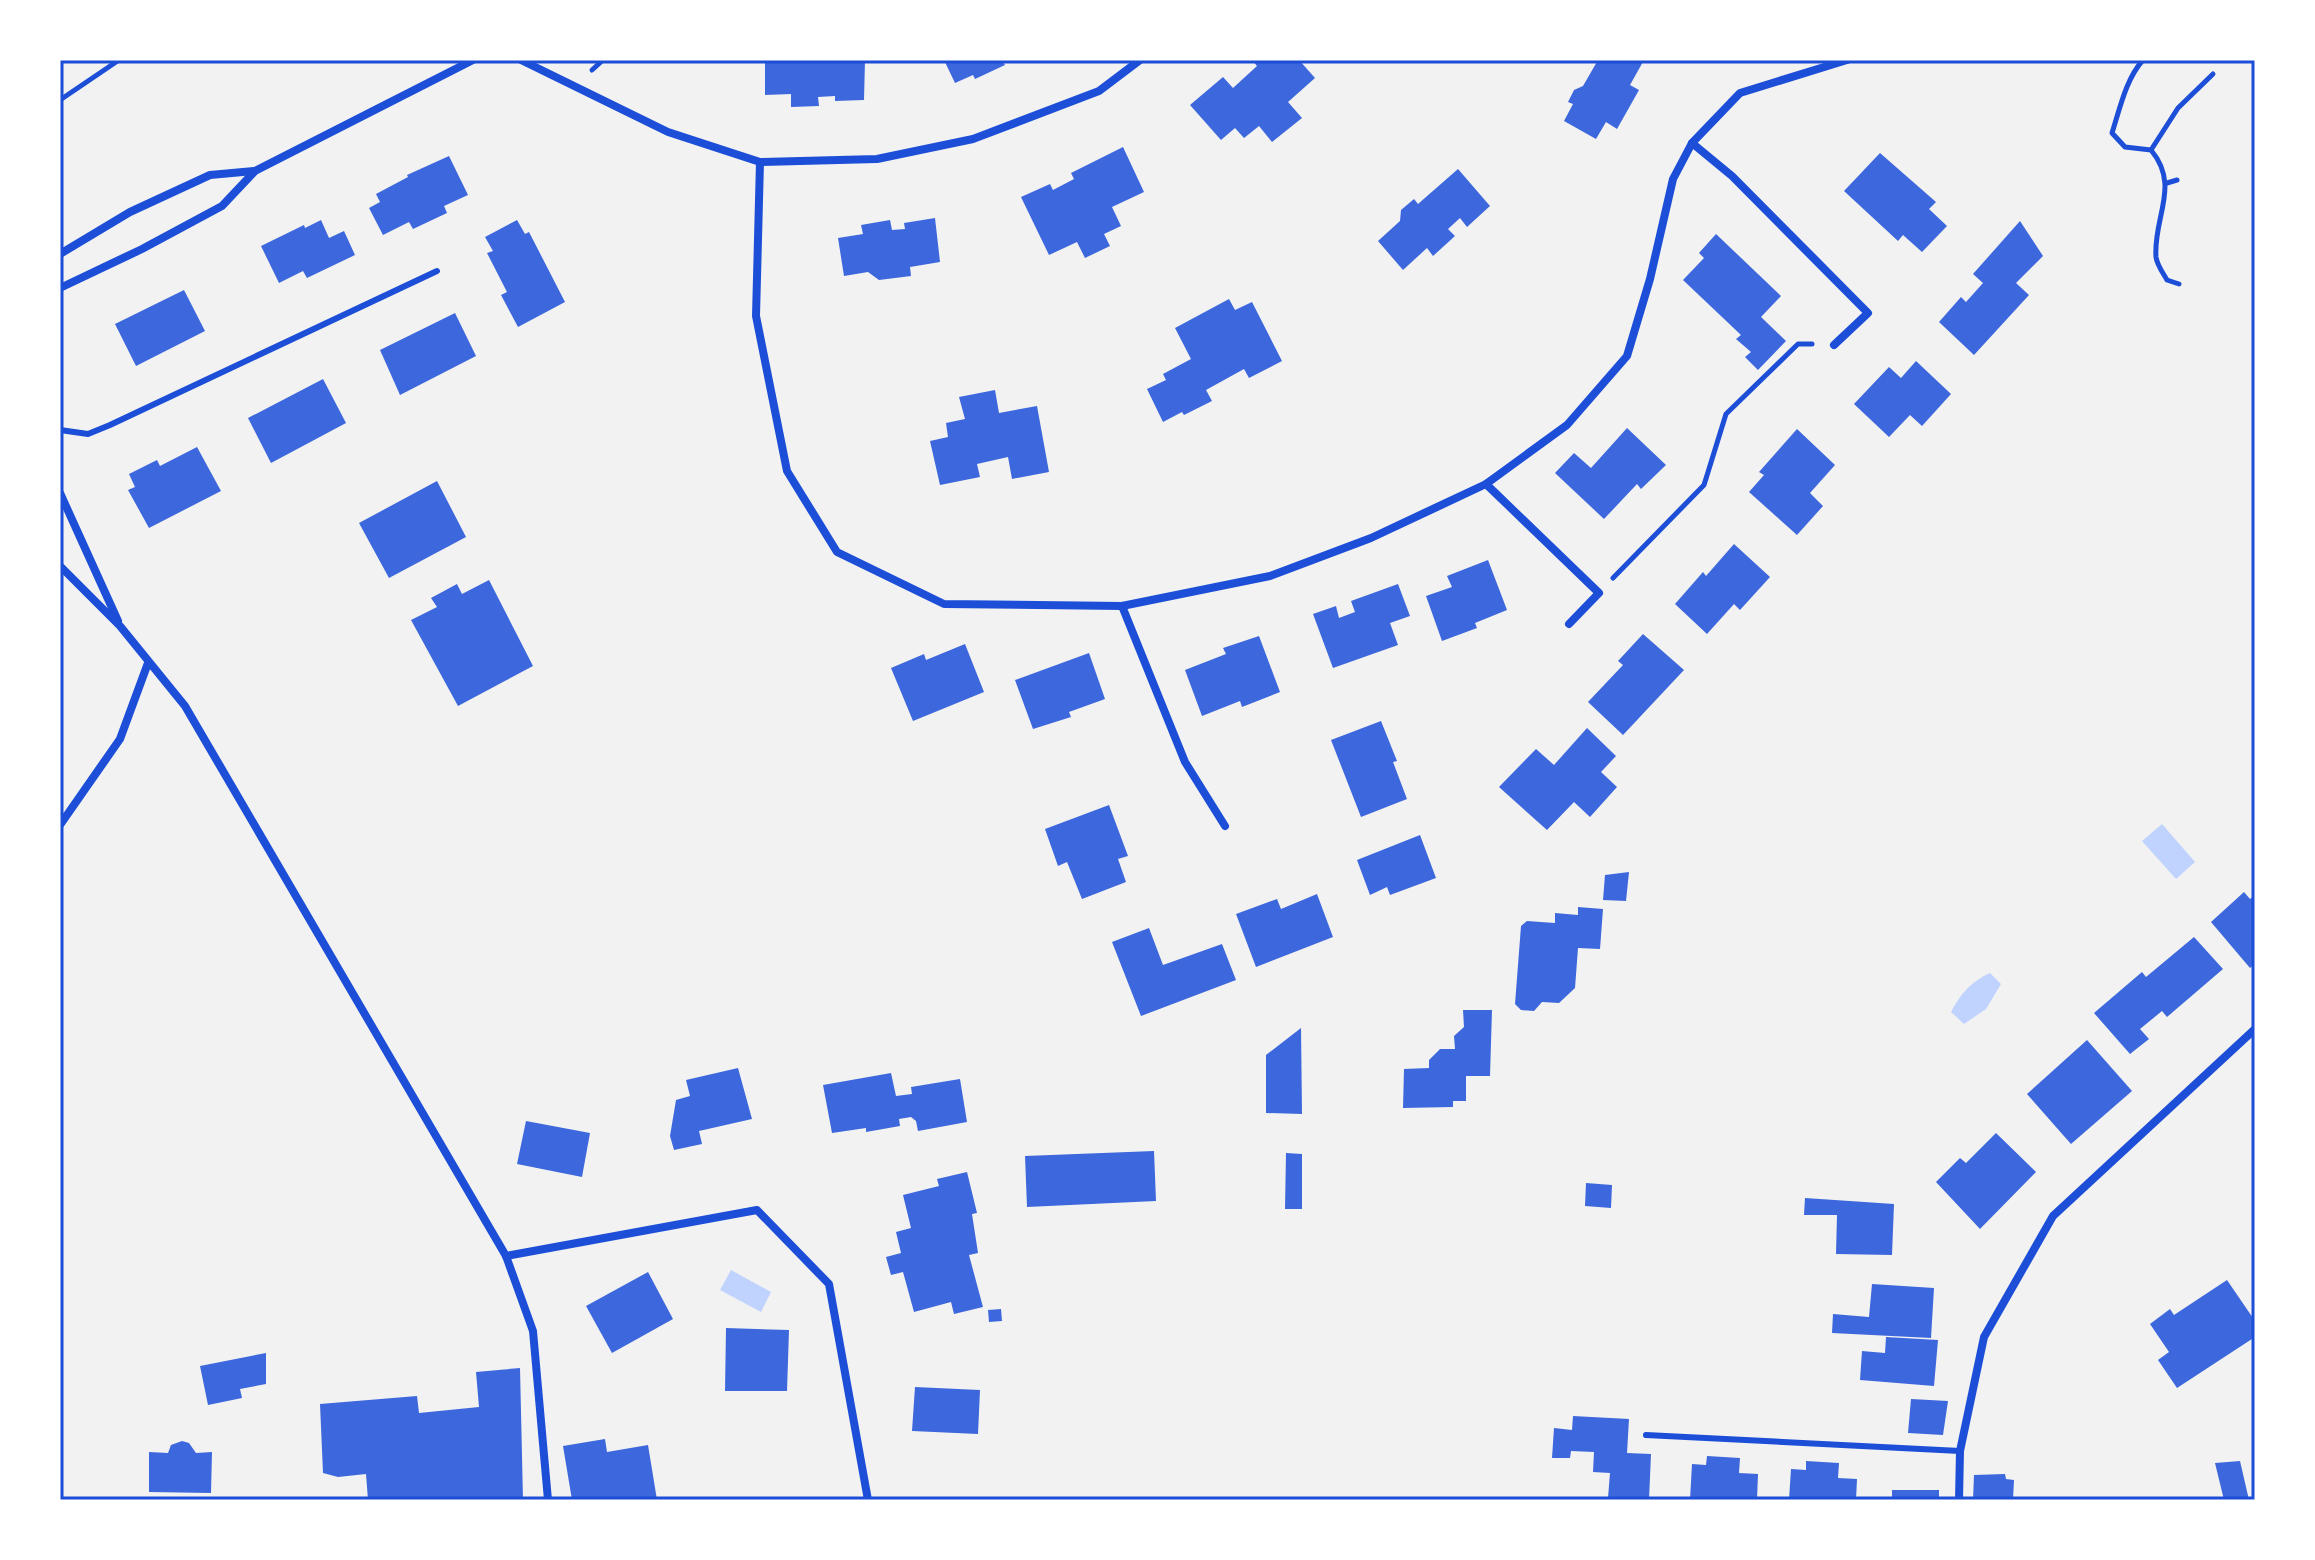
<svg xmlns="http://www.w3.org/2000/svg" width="2315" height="1560" viewBox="0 0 2315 1560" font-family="Raleway,sans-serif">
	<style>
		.water { fill: #bfd3fe }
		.building { fill: #3d67dc }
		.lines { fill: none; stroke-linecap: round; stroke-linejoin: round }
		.path { stroke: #1d4ed8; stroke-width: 5 }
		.service { stroke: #1d4ed8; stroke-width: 6 }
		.minor { stroke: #1d4ed8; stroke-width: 8 }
		.neatline { fill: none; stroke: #1d4ed8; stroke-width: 3 }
	</style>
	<rect width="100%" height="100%" fill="#f2f2f2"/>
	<!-- water -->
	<g class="water">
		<path d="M2162,824L2195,862L2176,879L2142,841Z"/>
		<path d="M1990,973L2001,984L1986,1009L1964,1024L1951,1012C1960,994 1972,981 1990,973Z"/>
		<path d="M731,1270L771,1292L761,1312L720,1290Z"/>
	</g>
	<!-- building -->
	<g class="building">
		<path d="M765,60H865L864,100L835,101V96L818,97L819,106L791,107V94L765,95Z"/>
		<path d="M944,60H1002L1005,65L975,79L973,75L955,83Z"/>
		<path d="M1252,60H1299L1315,78L1288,102L1302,118L1272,142L1259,126L1244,138L1235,128L1221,140L1190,105L1223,77L1233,88L1257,66Z"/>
		<path d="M1598,60H1644L1630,85L1639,90L1617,129L1606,122L1596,139L1564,121L1573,104L1568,102L1574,90L1583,86Z"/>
		<path d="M1123,147L1144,192L1112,207L1121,226L1104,234L1110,246L1085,258L1077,242L1049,255L1021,197L1050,184L1053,190L1074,179L1071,173Z"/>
		<path d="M1880,153L1936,202L1929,209L1947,226L1922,252L1903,235L1898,241L1844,191Z"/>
		<path d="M449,156L468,195L444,206L447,213L413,229L409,222L383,235L369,208L380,202L376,194L408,177L407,175Z"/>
		<path d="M1458,169L1490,206L1467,227L1460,218L1448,229L1455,236L1433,256L1427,248L1403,270L1378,241L1400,221L1401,210L1414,199L1418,204Z"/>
		<path d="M935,218L940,262L910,267L911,276L879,280L868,272L844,276L838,238L863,234L861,225L890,220L892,230L905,229L904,223Z"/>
		<path d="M321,220L329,238L344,231L355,255L307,278L303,271L279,283L261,246L304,225L305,228Z"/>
		<path d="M517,220L525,234L529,232L565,302L518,327L501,295L507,292L487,253L493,251L485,237Z"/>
		<path d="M2020,221L2043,256L2016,283L2029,295L1974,355L1939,322L1961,297L1966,302L1983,283L1973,274Z"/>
		<path d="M1716,234L1781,296L1761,317L1786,341L1758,370L1745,357L1751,352L1736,339L1741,335L1683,280L1704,258L1699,253Z"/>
		<path d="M184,290L205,331L136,366L115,324Z"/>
		<path d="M1229,299L1235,310L1252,302L1282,361L1249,378L1244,369L1206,390L1212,401L1184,415L1182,412L1163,422L1147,389L1166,380L1163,374L1191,359L1175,328Z"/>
		<path d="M455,313L476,356L400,395L380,350Z"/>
		<path d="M1916,361L1951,394L1922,426L1910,415L1889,437L1854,404L1889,367L1901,378Z"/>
		<path d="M323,379L346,423L271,463L248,418Z"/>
		<path d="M995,390L999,413L1037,406L1049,472L1012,479L1008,457L977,464L980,477L940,485L930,441L948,437L946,423L965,419L959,397Z"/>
		<path d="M1627,428L1666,465L1641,489L1637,484L1604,519L1555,473L1574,453L1591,468Z"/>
		<path d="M1797,429L1835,465L1810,493L1823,506L1797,535L1749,492L1764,475L1759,472Z"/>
		<path d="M197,447L221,491L149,528L128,490L135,487L129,474L157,460L160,466Z"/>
		<path d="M437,481L466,537L389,578L359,523Z"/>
		<path d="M1734,544L1770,577L1740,610L1734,604L1707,634L1675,604L1703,572L1706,576Z"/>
		<path d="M1488,560L1507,610L1475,623L1477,628L1442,641L1426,596L1452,587L1447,576Z"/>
		<path d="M489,580L533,666L458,706L411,620L437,607L431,598L457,584L462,594Z"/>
		<path d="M1398,584L1410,616L1390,623L1398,645L1333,668L1313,614L1336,606L1339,618L1355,612L1351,601Z"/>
		<path d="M1643,634L1684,670L1623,735L1588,702L1623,665L1618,661Z"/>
		<path d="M1259,636L1280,692L1242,707L1240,701L1202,716L1185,670L1226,654L1223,648Z"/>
		<path d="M965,644L984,692L913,721L891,668L924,654L926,660Z"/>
		<path d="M1089,653L1105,699L1069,712L1071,717L1033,729L1015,680Z"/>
		<path d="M1381,721L1397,761L1393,762L1407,799L1361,817L1331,740Z"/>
		<path d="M1587,728L1616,756L1601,772L1617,787L1590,817L1574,802L1547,830L1499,787L1536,749L1554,765Z"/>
		<path d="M1109,805L1128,856L1118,859L1126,882L1082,899L1067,862L1058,866L1045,829Z"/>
		<path d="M1420,835L1436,878L1390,895L1387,887L1370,895L1357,860Z"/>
		<path d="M1629,872L1626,901L1603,900L1605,875Z"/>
		<path d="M2244,892L2250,899L2255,895V964L2250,968L2211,922Z"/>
		<path d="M1317,894L1333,937L1256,967L1236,914L1277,899L1281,909Z"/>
		<path d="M1578,907L1603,909L1600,949L1578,948L1575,988L1559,1003L1542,1002L1534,1011L1521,1010L1515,1004L1521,926L1527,921L1555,923V913L1578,915Z"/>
		<path d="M1149,928L1163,965L1222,944L1236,980L1141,1016L1112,942Z"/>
		<path d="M2194,937L2223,969L2167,1017L2162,1011L2140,1029L2149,1039L2130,1054L2094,1013L2142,972L2146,977Z"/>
		<path d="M1463,1010H1492L1490,1076H1466V1101H1453V1107L1403,1108L1404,1069L1429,1068V1060L1440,1049H1455L1454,1036L1464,1027Z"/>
		<path d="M1301,1028L1302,1114L1266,1113V1055Z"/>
		<path d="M2087,1040L2132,1091L2071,1144L2027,1094Z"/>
		<path d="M738,1068L752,1119L699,1131L702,1144L674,1150L670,1136L676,1100L690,1096L686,1080Z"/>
		<path d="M891,1073L896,1096L912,1094L911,1087L960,1079L967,1122L918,1131L916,1121L911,1117L899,1119L900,1126L866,1132V1128L832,1133L823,1085Z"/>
		<path d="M526,1121L590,1133L582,1177L517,1164Z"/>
		<path d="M1996,1133L2036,1172L1980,1229L1936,1182L1960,1158L1966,1163Z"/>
		<path d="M1154,1151L1156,1201L1027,1207L1025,1156Z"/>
		<path d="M1286,1153L1302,1154V1209H1285Z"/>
		<path d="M967,1172L977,1213L972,1214L978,1253L969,1255L983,1307L954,1314L951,1302L914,1312L903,1272L891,1275L886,1257L901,1253L896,1232L911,1228L903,1195L939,1186L937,1179Z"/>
		<path d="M1586,1183L1612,1185L1611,1208L1585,1206Z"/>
		<path d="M1805,1198L1894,1204L1892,1255L1836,1254L1837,1215H1804Z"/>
		<path d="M648,1272L673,1319L612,1353L586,1306Z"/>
		<path d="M2227,1280L2255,1321V1337L2177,1388L2158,1360L2169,1352L2150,1324L2170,1309L2174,1315Z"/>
		<path d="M1872,1284L1934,1288L1931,1338L1832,1333L1833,1314L1869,1317Z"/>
		<path d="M1001,1309L1002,1321L989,1322L988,1310Z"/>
		<path d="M726,1328L789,1330L787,1391H725Z"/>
		<path d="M1886,1337L1938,1340L1934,1386L1860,1380L1862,1351L1885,1353Z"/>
		<path d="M266,1353V1384L240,1389L242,1398L208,1405L200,1366Z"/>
		<path d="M520,1368L523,1500H368L366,1474L338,1477L323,1473L320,1404L417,1396L419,1413L479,1407L476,1372Z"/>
		<path d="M915,1387L980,1390L978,1434L912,1431Z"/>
		<path d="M1911,1399L1948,1401L1943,1435L1908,1433Z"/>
		<path d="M1573,1416L1629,1419L1627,1453L1651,1454L1649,1500L1608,1498L1610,1473L1593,1472L1594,1452L1571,1451L1570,1458H1552L1554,1428L1572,1430Z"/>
		<path d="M605,1439L607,1452L648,1445L657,1500H572L563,1446Z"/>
		<path d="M182,1441L189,1443L196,1453L212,1452L211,1493L149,1492V1452L168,1453L171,1445Z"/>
		<path d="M1707,1456L1740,1458L1739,1473L1758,1474L1757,1500H1690L1692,1464L1706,1465Z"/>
		<path d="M1806,1461L1839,1463L1838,1478L1857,1479L1856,1500H1789L1791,1469L1806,1470Z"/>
		<path d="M2240,1461L2249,1500H2224L2215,1463Z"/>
		<path d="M2005,1474L2006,1479L2014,1480L2013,1500H1973L1974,1475Z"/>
		<rect x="1892" y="1490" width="47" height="10"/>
	</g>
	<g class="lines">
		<!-- path -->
		<g class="path">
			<path d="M2143,60C2126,79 2120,108 2112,133L2125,147L2151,150C2181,186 2153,217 2156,257C2157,265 2163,273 2167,280L2179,284"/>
			<path d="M592,70L603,60"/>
			<path d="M60,100L119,60"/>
			<path d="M2151,150L2178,108L2213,74"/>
			<path d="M2167,183L2177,180"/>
			<path d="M1613,578L1704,485L1726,414L1798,344H1812"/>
		</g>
		<!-- service -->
		<g class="service">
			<path d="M60,430L88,434L110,425L437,271"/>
			<path d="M1646,1435L1960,1451"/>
		</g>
		<!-- minor -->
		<g class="minor">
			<path d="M521,60L668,132L760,162L877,159L973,139L1099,91L1140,60"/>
			<path d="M1692,143L1732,176L1868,313L1834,345"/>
			<path d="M760,162L756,316L787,471L837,552L944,604L1122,606L1270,576L1371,538L1486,484L1567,425L1627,356L1650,279L1673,179L1692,143L1740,93L1847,60"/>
			<path d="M60,254L130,212L210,175L254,171"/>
			<path d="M60,288L142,249L222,206L255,171L473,60"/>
			<path d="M1486,484L1599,593L1569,624"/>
			<path d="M60,493L118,621"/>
			<path d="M60,566L120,626L185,706L506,1256L533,1331L548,1500"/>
			<path d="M1122,606L1185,762L1225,826"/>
			<path d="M60,825L120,739L148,663"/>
			<path d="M506,1256L757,1210L829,1284L868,1500"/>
			<path d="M1959,1500L1960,1451L1984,1337L2053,1216L2255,1029"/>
		</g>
	</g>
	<!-- border -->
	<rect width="2315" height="1560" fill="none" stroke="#ffffff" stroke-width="124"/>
	<rect x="62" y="62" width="2191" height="1436" class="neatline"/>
</svg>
